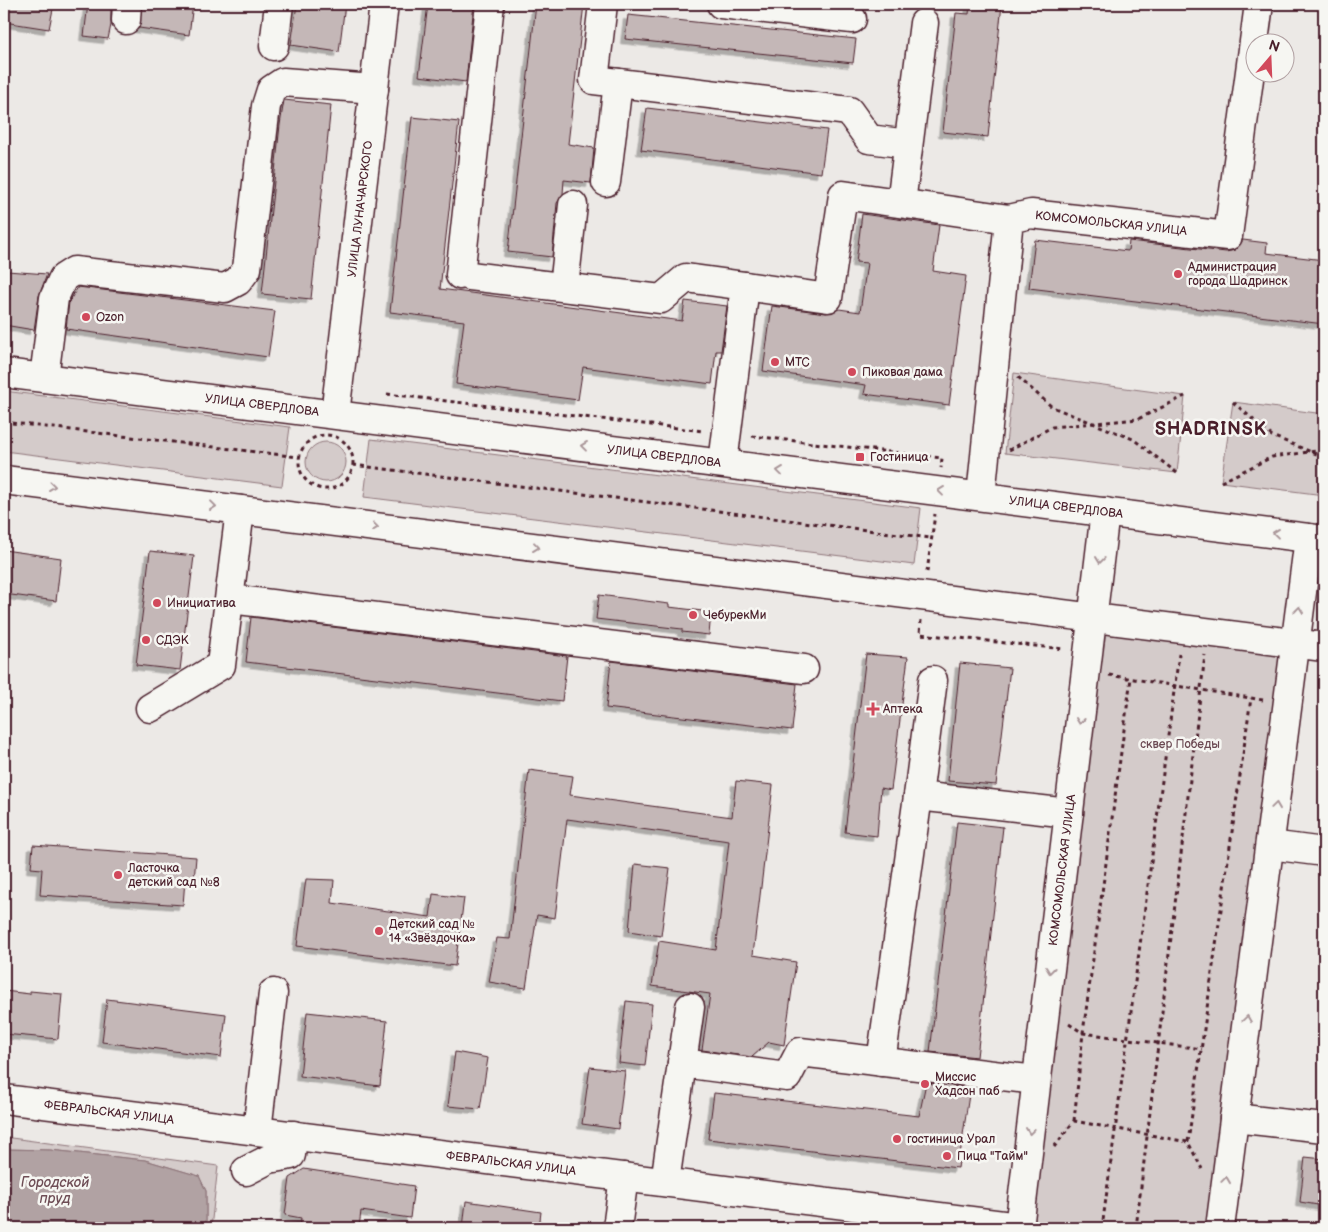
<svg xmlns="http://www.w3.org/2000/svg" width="1328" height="1232" viewBox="0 0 1328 1232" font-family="'Balsamiq Sans',sans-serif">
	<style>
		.green { fill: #d4cbca; stroke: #8f757a }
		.water { fill: #b1a2a3; stroke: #886e73 }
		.building { fill: #c4b7b7; stroke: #4a1f2b; filter: url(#shadow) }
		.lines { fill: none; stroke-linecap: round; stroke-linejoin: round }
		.minor-casing { stroke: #4a1f2b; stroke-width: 31 }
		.major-casing { stroke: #4a1f2b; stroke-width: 31 }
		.path { stroke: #4a1f2b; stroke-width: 3; stroke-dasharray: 4 4; stroke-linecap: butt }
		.minor { stroke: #f6f6f2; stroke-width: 28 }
		.major { stroke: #f6f6f2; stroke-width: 28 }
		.oneway { stroke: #a99598 }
		.poi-dot { fill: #d1495b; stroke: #f6f6f2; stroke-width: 2 }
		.labels { text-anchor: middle; stroke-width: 5; stroke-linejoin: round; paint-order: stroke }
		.street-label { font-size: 12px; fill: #4a1f2b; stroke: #f6f6f2 }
		.poi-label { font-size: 12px; fill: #4a1f2b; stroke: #f6f6f2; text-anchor: start }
		.park-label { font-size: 12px; fill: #6c4a53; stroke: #f6f6f2 }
		.water-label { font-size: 14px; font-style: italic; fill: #6e4d55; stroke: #f6f6f2 }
		.district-label { font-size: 18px; font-weight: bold; letter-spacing: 1px; fill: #4a1f2b; stroke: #f6f6f2 }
	</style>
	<defs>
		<filter id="shadow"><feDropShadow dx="-4.5" dy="4.5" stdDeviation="0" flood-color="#0004"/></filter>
	</defs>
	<rect width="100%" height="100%" fill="#ece9e6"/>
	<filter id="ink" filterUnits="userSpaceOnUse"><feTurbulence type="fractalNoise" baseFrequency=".02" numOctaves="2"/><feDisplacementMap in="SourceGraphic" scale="10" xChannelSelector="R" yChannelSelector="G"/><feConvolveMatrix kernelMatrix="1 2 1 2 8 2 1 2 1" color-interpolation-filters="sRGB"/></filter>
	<g filter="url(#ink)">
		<!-- green -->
		<g class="green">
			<path d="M1014,373L1185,396L1177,473L1005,453Z"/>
			<path d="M4,391L290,427L282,486L4,451Z"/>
			<path d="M1233,402L1324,414V495L1221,482Z"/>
			<path d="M371,439L921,508L914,565L364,497Z"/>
			<circle cx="326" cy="462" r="20"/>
			<path d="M1093,617L1295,643L1220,1228H1019Z"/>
			<path d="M4,1137L218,1166L211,1228H206V1191L199,1176L145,1160L50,1150L4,1149Z"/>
		</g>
		<!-- water -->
		<path class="water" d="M4,1149L50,1150L145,1160L199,1176L206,1191V1228H4Z"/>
		<!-- building -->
		<g class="building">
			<path d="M4,4H54L49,29L4,22Z"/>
			<path d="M88,4H111V25L108,39L84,36Z"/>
			<path d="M142,4H193L189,35L139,28Z"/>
			<path d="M297,4H345L339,52L291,45Z"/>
			<path d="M428,4H474L466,82L419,76Z"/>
			<path d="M536,4H584L568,144L594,148L591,183L564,180L563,194L557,203L552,257L508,252Z"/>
			<path d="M970,4H1002L988,137L943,132L956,13L969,14Z"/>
			<path d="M628,15L856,39L853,63L625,39Z"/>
			<path d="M284,100L331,105L311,299L262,294L280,125Z"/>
			<path d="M647,108L827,130L821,173L641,150Z"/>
			<path d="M412,117L459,122L440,289L682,321L685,301L727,306L721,351H716L712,384L583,367L578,400L456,384L464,321L390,312Z"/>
			<path d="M862,214L939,225L933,271L966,276L949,405L864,394L866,385L763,371L772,306L826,313L839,309L860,312L867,263L856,262Z"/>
			<path d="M1035,240L1128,251L1129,241L1226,252L1235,250L1243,240L1267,243L1266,253L1324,260V324L1029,288Z"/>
			<path d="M7,271L47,274L39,296L34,330L4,325V298Z"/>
			<path d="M78,287L275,311L268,357L66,329L69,302Z"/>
			<path d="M4,550L61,558L56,601L4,594Z"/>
			<path d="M150,551L194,556L180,670L136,665Z"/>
			<path d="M599,595L669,604V607L711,612L709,635L682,632V629L596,619Z"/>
			<path d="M251,617L567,656L562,701L246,662Z"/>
			<path d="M866,654L908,657L891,790L881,788L877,836L845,832Z"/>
			<path d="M611,661L797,684L792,730L606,708Z"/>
			<path d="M960,663L1010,668L996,785L948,781Z"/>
			<path d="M529,770L573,776L570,795L732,817L736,781L773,785L753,955L796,962L784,1045L769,1042L752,1057L702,1050L710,994L652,986L659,941L716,950L729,841L567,819L555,918L537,915L526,988L489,982L497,938L510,939Z"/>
			<path d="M957,822L1003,827L977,1057L930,1052Z"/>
			<path d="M33,845L196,857L194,881L185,880L183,905L40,895L42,869L31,868Z"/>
			<path d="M635,864L670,868L661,936L629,931Z"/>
			<path d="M306,879L334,880L332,903L430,917L433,894L464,898L455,966L297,946Z"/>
			<path d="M4,991L30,994V991L62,994L58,1039L4,1034Z"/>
			<path d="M107,999L226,1014L221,1057L102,1042Z"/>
			<path d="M626,1001L652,1004L645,1066L619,1063Z"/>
			<path d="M307,1012L387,1021L380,1086L300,1076Z"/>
			<path d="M455,1052L488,1058L480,1109L448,1106Z"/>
			<path d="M590,1067L625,1071L618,1129L582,1124Z"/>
			<path d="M926,1083L970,1088L958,1168L708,1139L714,1093L919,1116Z"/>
			<path d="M1305,1157L1324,1159V1206L1300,1202Z"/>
			<path d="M304,1169L414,1186L410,1218L361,1211L359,1228H300L301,1218L285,1215L290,1178Z"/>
			<path d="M466,1201L541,1212L539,1228H463Z"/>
		</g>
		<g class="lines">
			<!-- minor casing -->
			<g class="minor-casing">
				<g id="minor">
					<path d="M603,4L594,80L849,111L869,139L908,144"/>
					<path d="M721,4L852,19"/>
					<path d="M126,20L127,4"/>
					<path d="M274,46L279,4"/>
					<path d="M606,182L618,83"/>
					<path d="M901,203L924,23"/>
					<path d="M460,275L490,4"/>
					<path d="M470,276L661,299L686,278L745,286L723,463"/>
					<path d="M745,286L828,298L843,195L1009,219"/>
					<path d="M564,287L573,205"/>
					<path d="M44,378L54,298L63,278L74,271L225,288L238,281L247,269L266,106L271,90L283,82L374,89"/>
					<path d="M335,414L384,4"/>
					<path d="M981,496L1009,219L1031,214L1228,236L1259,4"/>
					<path d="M230,599L804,669"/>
					<path d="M933,680L918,796L1069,813"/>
					<path d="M150,708L221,665L240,510"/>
					<path d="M1270,845L1324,852"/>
					<path d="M881,1062L918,796"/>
					<path d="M682,1063L787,1077L800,1052L1036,1080"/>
					<path d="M4,1099L1019,1227"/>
					<path d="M1234,1118L1324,1128"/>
					<path d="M257,1131L273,993"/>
					<path d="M246,1171L269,1159L291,1155L293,1135"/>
					<path d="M665,1182L690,1007"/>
					<path d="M617,1228L624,1177"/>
				</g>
			</g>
			<!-- major casing -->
			<g class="major-casing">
				<g id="major">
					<path d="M4,373L1324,540"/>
					<path d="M4,480L1324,647"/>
					<path d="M1019,1228L1105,512"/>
					<path d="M1220,1228L1309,538"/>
				</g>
			</g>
			<!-- path -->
			<g class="path">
				<path d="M1018,377L1052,407L1133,439L1177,473"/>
				<path d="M387,394L703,431"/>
				<path d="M1233,402L1272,436L1324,457"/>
				<path d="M4,422L299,457"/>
				<circle cx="326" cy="462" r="27"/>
				<path d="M752,436L942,458L941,468"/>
				<path d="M1009,450L1052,427L1138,419L1185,396"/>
				<path d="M353,465L931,538"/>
				<path d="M1221,482L1272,457L1324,450"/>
				<path d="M927,572L935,514"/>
				<path d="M921,620L920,634L1064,649"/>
				<path d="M1109,675L1263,700"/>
				<path d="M1069,1024L1083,1033L1202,1049"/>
				<path d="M1074,1121L1083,1033L1131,678"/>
				<path d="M1188,1142L1251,698"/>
				<path d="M1054,1147L1074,1121L1188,1142L1202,1169"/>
				<path d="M1102,1228L1179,654"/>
				<path d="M1136,1228L1205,655"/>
			</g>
			<!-- minor -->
			<use href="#minor" class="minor"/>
			<!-- major -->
			<use href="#major" class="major"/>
		</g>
		<!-- one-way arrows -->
		<defs><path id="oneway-chevron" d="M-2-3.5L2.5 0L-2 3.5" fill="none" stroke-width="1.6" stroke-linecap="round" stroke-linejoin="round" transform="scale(1.25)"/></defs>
		<g class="oneway">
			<use href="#oneway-chevron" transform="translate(584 446) rotate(-173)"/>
			<use href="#oneway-chevron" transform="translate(780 471) rotate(-173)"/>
			<use href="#oneway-chevron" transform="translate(52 486) rotate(7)"/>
			<use href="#oneway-chevron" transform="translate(941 491) rotate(-173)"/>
			<use href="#oneway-chevron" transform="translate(213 506) rotate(7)"/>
			<use href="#oneway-chevron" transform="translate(375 527) rotate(7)"/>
			<use href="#oneway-chevron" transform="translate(1276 533) rotate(-173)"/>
			<use href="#oneway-chevron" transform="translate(536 547) rotate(7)"/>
			<use href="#oneway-chevron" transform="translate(1100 560) rotate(97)"/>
			<use href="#oneway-chevron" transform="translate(1299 610) rotate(-83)"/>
			<use href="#oneway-chevron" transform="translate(1080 721) rotate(97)"/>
			<use href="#oneway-chevron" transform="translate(1276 806) rotate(-82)"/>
			<use href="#oneway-chevron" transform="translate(1050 970) rotate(97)"/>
			<use href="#oneway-chevron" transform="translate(1247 1019) rotate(-82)"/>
			<use href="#oneway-chevron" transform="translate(1030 1131) rotate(97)"/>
			<use href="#oneway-chevron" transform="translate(1226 1180) rotate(-82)"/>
		</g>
	</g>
	<!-- markers -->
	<g class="poi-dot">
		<circle cx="1178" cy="274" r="5"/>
		<circle cx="86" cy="317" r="5"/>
		<circle cx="775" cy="362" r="5"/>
		<circle cx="852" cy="372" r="5"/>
		<rect x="855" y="452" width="10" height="10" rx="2.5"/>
		<circle cx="157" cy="603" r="5"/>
		<circle cx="693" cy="615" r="5"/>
		<circle cx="146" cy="640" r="5"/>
		<path d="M870.5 701.5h5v5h5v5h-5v5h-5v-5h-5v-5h5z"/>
		<circle cx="118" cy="875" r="5"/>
		<circle cx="379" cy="931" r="5"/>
		<circle cx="925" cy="1084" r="5"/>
		<circle cx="897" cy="1139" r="5"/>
		<circle cx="947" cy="1156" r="5"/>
	</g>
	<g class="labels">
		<!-- street labels -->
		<g class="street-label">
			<text transform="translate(360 209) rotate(-83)" y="4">УЛИЦА ЛУНАЧАРСКОГО</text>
			<text transform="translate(1111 223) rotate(6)" y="4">КОМСОМОЛЬСКАЯ УЛИЦА</text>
			<text transform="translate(262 405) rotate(7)" y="4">УЛИЦА СВЕРДЛОВА</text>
			<text transform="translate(664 456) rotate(7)" y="4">УЛИЦА СВЕРДЛОВА</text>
			<text transform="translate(1066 507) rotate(7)" y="4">УЛИЦА СВЕРДЛОВА</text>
			<text transform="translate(1062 870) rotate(-83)" y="4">КОМСОМОЛЬСКАЯ УЛИЦА</text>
			<text transform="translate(109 1112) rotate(7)" y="4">ФЕВРАЛЬСКАЯ УЛИЦА</text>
			<text transform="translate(511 1163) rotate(7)" y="4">ФЕВРАЛЬСКАЯ УЛИЦА</text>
		</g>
		<!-- poi labels -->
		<g class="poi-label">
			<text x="1188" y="271">Администрация<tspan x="1188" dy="14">города Шадринск</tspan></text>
			<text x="96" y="321">Ozon</text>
			<text x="785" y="366">МТС</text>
			<text x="862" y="376">Пиковая дама</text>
			<text x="870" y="461">Гостиница</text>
			<text x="167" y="607">Инициатива</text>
			<text x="703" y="619">ЧебурекМи</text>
			<text x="156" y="644">СДЭК</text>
			<text x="883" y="713">Аптека</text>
			<text x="128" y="872">Ласточка<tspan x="128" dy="14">детский сад №8</tspan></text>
			<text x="389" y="928">Детский сад №<tspan x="389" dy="14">14 «Звёздочка»</tspan></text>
			<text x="935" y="1081">Миссис<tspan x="935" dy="14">Хадсон паб</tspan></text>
			<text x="907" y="1143">гостиница Урал</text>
			<text x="957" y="1160">Пица "Тайм"</text>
		</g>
		<!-- park labels -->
		<g class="park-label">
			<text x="1180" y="748">сквер Победы</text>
		</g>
		<!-- water labels -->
		<g class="water-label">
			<text x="55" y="1187">Городской<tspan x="55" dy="16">пруд</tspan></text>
		</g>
		<!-- district labels -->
		<g class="district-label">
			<text x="1211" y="435">SHADRINSK</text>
		</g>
	</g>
	<!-- margin -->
	<rect width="1328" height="1232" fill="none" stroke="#f6f6f2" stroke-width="20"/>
	<rect x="10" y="10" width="1308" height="1212" fill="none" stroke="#4a1f2b" stroke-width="2" filter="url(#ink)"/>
	<!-- north arrow -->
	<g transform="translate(1270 58) rotate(19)"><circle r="24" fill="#f6f6f2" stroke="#b1a0a2"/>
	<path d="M0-4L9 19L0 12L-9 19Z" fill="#d1495b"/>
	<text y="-8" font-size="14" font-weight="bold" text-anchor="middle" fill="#4a1f2b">N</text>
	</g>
</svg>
